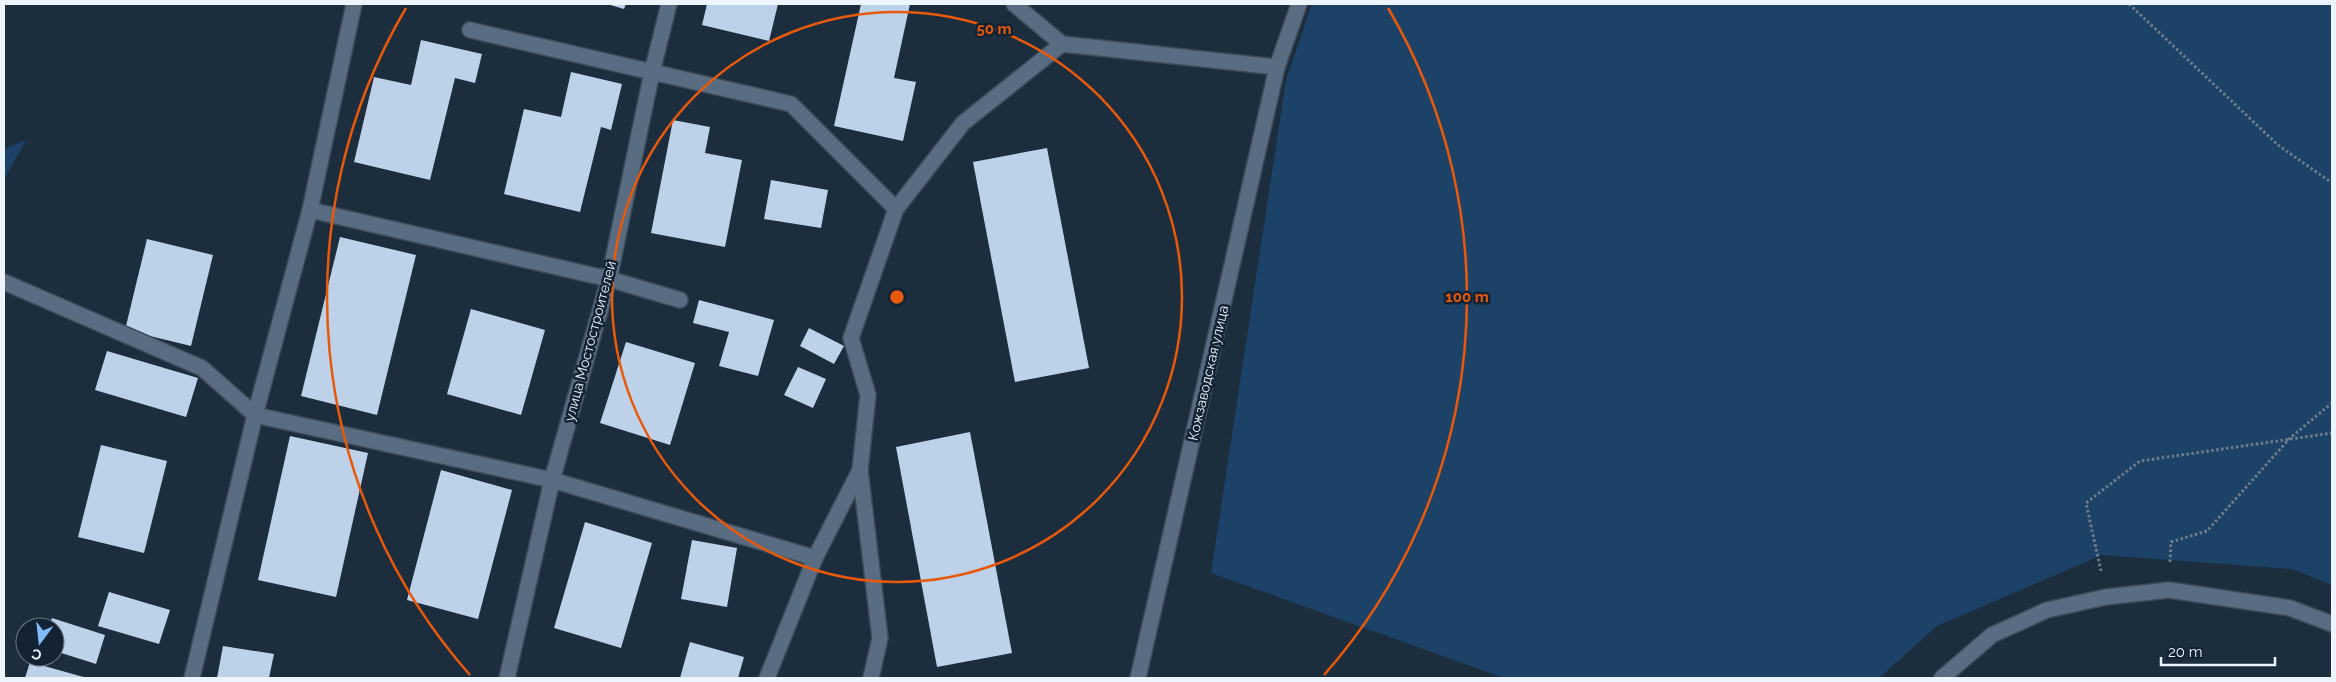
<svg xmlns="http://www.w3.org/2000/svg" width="2336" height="682" viewBox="0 0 2336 682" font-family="Raleway,sans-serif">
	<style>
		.green { fill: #1c4267 }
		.building { fill: #bdd2e9 }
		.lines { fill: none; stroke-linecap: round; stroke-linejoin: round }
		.lane-casing { stroke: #3d4b59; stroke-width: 18 }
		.street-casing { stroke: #3d4b59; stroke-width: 18 }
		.secondary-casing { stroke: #3d4b59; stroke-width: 18 }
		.path { stroke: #6f7d8b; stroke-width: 3; stroke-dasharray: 2.5 2.5; stroke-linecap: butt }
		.lane { stroke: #5a6c81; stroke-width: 15 }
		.street { stroke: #5a6c81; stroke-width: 15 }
		.secondary { stroke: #5a6c81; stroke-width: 15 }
		.ring { fill: none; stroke: #e8590c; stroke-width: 2.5 }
		.labels { text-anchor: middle; stroke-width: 5; stroke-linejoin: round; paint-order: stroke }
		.street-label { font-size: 14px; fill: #ecf5fe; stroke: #132334 }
		.centre { fill: #e8590c; stroke: #132334; stroke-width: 2.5 }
		.ring-label { font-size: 15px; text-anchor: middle; font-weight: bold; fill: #e8590c; stroke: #132334; stroke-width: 5; stroke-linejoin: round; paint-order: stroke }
	</style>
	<rect width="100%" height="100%" fill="#1c2d3e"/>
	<!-- green -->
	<g class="green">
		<path d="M1312,4H2332V585L2292,569L2102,555L1937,626L1879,678H1504L1211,573L1286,80Z"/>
		<path d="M26,140L4,180V149Z"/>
	</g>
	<!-- building -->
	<g class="building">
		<path d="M607,4H626L624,9Z"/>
		<path d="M707,4H778L769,41L702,25Z"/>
		<path d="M861,4H910L894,78L916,82L903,141L834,126Z"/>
		<path d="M421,40L482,54L475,83L455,78L430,180L354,162L374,77L411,85Z"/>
		<path d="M571,72L622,84L611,130L601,127L580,212L504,194L524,109L561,117Z"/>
		<path d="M673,120L710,127L705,153L742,160L725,247L651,233Z"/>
		<path d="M1047,148L1089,368L1015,382L973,162Z"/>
		<path d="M771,180L828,190L821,228L764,219Z"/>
		<path d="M340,237L416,255L377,415L301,396Z"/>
		<path d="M147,239L213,255L191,346L125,330Z"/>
		<path d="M699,300L774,320L758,376L719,366L729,332L693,323Z"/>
		<path d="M471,309L545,330L521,415L447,394Z"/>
		<path d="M809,328L844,346L834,364L800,346Z"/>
		<path d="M626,342L695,363L670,445L600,423Z"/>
		<path d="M107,351L198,378L186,417L95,390Z"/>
		<path d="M798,367L826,379L813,408L784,395Z"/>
		<path d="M970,432L1012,653L937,667L896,447Z"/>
		<path d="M290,436L368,453L336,597L258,580Z"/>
		<path d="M101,445L167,461L144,553L78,537Z"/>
		<path d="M441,470L512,490L478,619L407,600Z"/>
		<path d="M585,522L652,543L621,648L554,628Z"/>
		<path d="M692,540L737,548L727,607L681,599Z"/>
		<path d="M109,592L170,610L159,644L98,626Z"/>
		<path d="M52,618L105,635L96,664L55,651V627H49Z"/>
		<path d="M690,642L744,657L738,678H680Z"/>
		<path d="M223,646L274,654L269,678H217Z"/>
		<path d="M30,662L87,678H25Z"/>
	</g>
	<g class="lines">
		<!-- lane casing -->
		<g class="lane-casing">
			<g id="lane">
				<path d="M4,282L202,368L255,415L552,480L815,558"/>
				<path d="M767,678L815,558L860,470"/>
				<path d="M871,678L880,638L860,470L868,395L851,338L896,209L963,123L1062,44"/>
			</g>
		</g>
		<!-- street casing -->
		<g class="street-casing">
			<g id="street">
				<path d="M1014,4L1062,44L1277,67"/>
				<path d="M470,30L791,104L896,209"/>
				<path d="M310,210L609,279L680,300"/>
				<path d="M192,678L255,415L310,210L354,4"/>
				<path d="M507,678L552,480L609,279L652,72L669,4"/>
			</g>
		</g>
		<!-- secondary casing -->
		<g class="secondary-casing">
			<g id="secondary">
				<path d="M1138,678L1277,67L1299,4"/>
				<path d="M1942,678L1992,635L2047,610L2106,597L2169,590L2290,608L2332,624"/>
			</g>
		</g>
		<!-- path -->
		<g class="path">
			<path d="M2129,4L2278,145L2332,183"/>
			<path d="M2170,562L2171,542L2207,531L2290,438L2332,403"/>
			<path d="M2101,571L2086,503L2140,461L2332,433"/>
		</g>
		<!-- lane -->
		<use href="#lane" class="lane"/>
		<!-- street -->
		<use href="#street" class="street"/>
		<!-- secondary -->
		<use href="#secondary" class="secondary"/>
	</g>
	<!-- distance rings -->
	<g class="ring">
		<circle cx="897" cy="297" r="285"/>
		<path d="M470 675A570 570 0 0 1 406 8M1388 8A570 570 0 0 1 1324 675"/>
	</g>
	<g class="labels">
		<!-- street labels -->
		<g class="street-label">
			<text transform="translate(590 341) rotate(-75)" y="5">улица Мостостроителей</text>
			<text transform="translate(1208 373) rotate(-77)" y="5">Кожзаводская улица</text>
		</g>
	</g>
	<circle cx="897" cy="297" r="8" class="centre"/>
	<g class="ring-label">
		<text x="994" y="34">50 m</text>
		<text x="1467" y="302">100 m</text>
	</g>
	<!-- border -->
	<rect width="2336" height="682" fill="none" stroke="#ecf5fe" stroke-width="10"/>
	<!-- north arrow -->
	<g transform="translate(40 642) rotate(195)"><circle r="24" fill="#132334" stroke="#6a7785"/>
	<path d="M0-4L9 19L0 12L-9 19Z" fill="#82bcfa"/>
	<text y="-8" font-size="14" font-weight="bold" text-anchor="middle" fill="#ecf5fe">С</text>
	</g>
	<!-- scale -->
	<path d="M2161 657v8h114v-8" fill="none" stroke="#ecf5fe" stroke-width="2.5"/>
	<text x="2168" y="657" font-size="15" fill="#ecf5fe" stroke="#132334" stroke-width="4" paint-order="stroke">20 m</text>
</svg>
